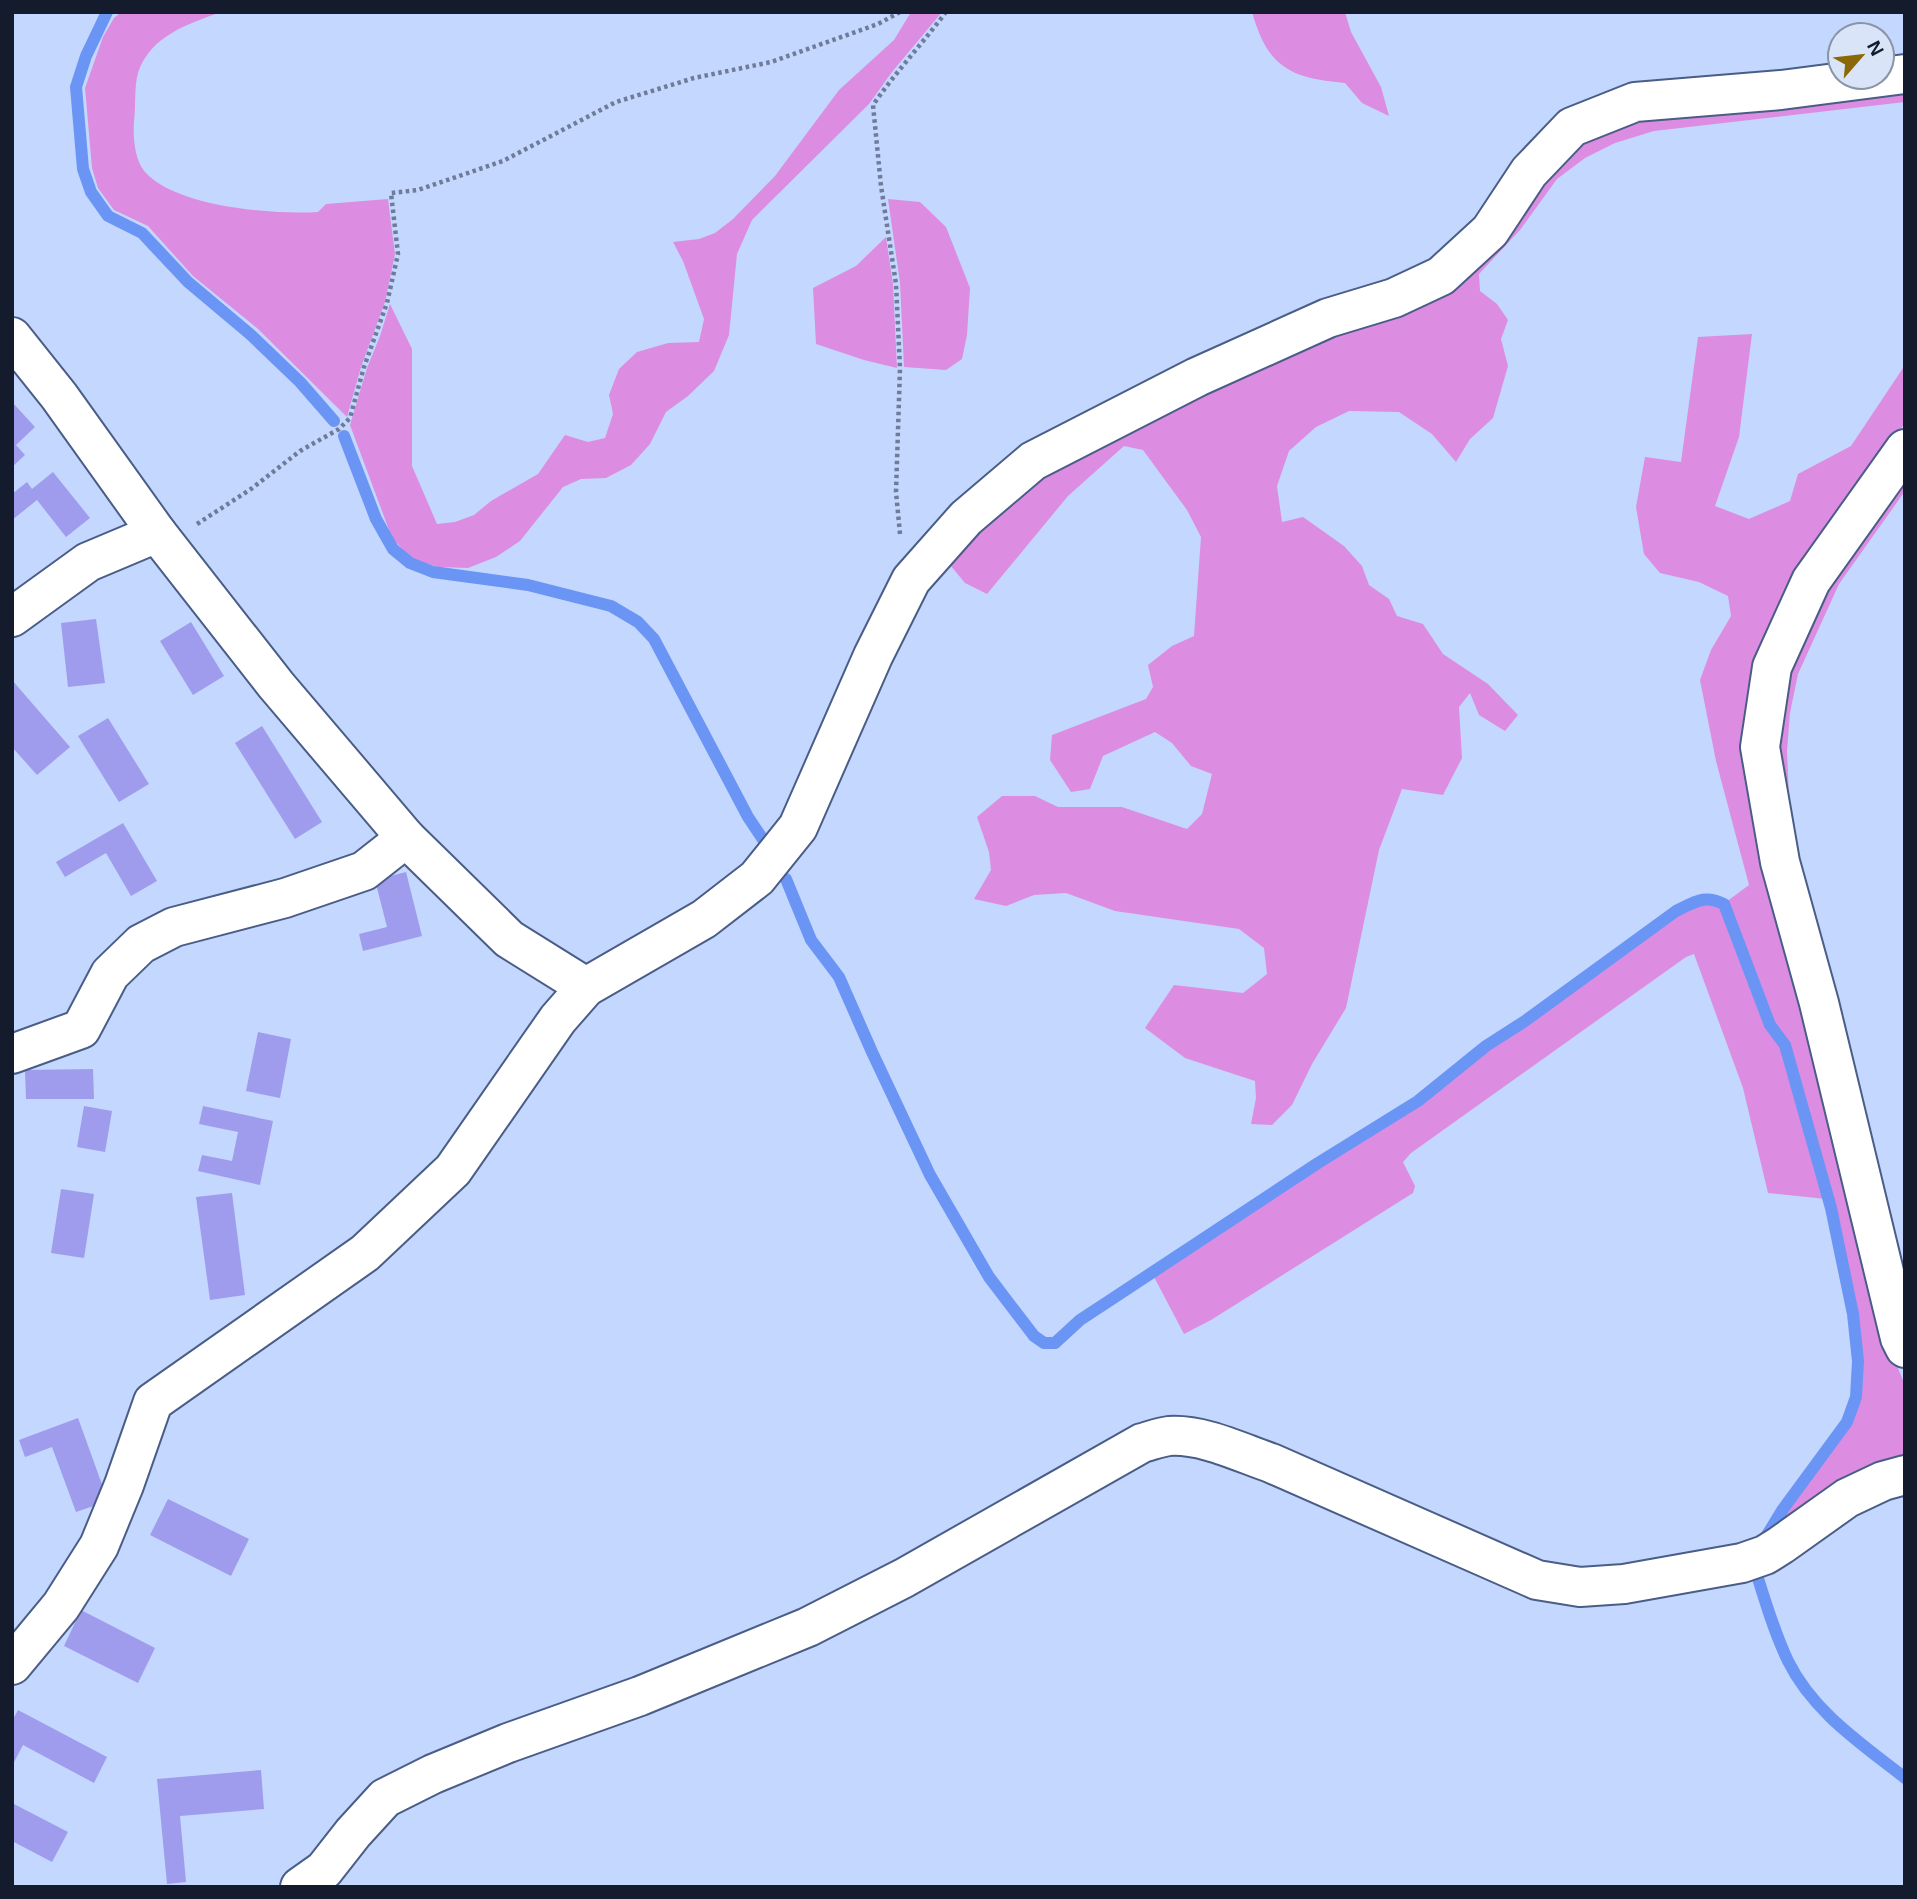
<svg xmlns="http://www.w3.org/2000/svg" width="1917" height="1899" viewBox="0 0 1917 1899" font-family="Arial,sans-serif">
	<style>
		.green { fill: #dc8de1 }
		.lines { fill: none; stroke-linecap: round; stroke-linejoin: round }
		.stream { stroke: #6b95f4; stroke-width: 12 }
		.building { fill: #9f9cee }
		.minor-casing { stroke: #4a5d87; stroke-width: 42 }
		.tertiary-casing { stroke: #4a5d87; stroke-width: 42 }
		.path { stroke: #6e7c99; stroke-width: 4.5; stroke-dasharray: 3.5 3.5; stroke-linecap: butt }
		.minor { stroke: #fff; stroke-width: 38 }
		.tertiary { stroke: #fff; stroke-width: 38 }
	</style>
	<rect width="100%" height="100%" fill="#c4d7fe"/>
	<!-- green -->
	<g class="green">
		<path d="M121,12H221C188,24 150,36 138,73C134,87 136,106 134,121C133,136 134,159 145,172C176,207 274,215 318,212L326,204L388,199L395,254L385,302L361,367L347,417L257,328L193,276L148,226L114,210L98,188L92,168L85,88L103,37L114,18Z"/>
		<path d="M911,12H942L892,72L869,104L752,220L737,254L729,335L714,371L688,396L666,412L650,444L631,465L606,478L581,479L563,487L520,541L496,557L468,568L438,567L412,559L392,538L350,425L367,368L380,336L390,304L412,349V466L437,524L455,522L474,515L491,501L538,474L565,435L588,442L605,438L613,414L609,395L619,369L637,352L668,343L699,342L704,319L683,261L673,242L699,239L715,233L733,219L775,176L839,90L894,40Z"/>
		<path d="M1252,12H1345L1351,32L1381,87L1389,116L1362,103L1345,83C1290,78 1268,68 1252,12Z"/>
		<path d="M1905,85V102L1654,131L1615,143L1585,158L1557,179L1520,230L1479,274L1480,291L1497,304L1508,320L1501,339L1508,366L1493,418L1470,439L1456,462L1432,434L1399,412L1349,411L1316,427L1289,451L1277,486L1282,522L1303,517L1344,546L1362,566L1369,585L1389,599L1397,616L1423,624L1443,654L1488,684L1518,715L1505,731L1479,715L1470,693L1459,707L1462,758L1443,795L1402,789L1379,850L1346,1008L1312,1064L1292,1105L1272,1125L1251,1124L1256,1098L1255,1081L1185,1058L1145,1028L1174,985L1243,993L1267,974L1264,948L1239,929L1115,911L1066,893L1034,895L1006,906L974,899L991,870L989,852L977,817L1002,796H1035L1058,807H1122L1187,829L1202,814L1212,774L1191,766L1172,743L1155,732L1103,756L1090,789L1071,792L1050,760L1052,735L1146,699L1153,687L1148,665L1172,646L1194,636L1201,537L1187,510L1143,450L1124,446L1068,496L987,594L965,583L941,554L1042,467L1398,305L1556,156L1627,116Z"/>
		<path d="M888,199L920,202L946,227L970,288L967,335L962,359L946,370L904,367L900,283Z"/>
		<path d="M886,237L893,284L897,368L864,360L816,344L813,288L856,266Z"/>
		<path d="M1752,334L1739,437L1715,506L1749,519L1790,501L1798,474L1851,446L1905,365V423L1876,464L1755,672L1892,1354L1905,1385V1464L1769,1535L1850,1424L1859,1398L1862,1361L1856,1314L1834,1206L1788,1044L1772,1024L1726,902L1749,885L1716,761L1700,680L1711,650L1731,616L1728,596L1699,582L1660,573L1644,554L1636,507L1645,457L1681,462L1698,337Z"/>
		<path d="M1905,466V491L1839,584L1798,674L1790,713L1787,751L1791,844L1774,711L1805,620Z"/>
		<path d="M1711,900L1722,906L1767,1027L1783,1047L1826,1199L1768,1193L1743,1088L1694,954L1686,957L1411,1153L1403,1162L1415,1186L1413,1193L1211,1320L1184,1334L1153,1275L1320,1165L1419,1104L1488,1048L1527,1023L1677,913L1697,904Z"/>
	</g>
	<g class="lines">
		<!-- stream -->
		<g class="stream">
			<path d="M107,12L86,56L76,87L83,169L91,192L108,216L142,233L188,282L251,335L300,382L334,421"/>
			<path d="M344,436L376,519L393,549L410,563L433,572L528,585L611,606L638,622L654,639L748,817L764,841"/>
			<path d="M786,879L811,940L839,977L872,1052L930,1175L989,1277L1034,1336L1044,1343H1055L1080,1320L1115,1297L1318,1163L1418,1101L1486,1046L1525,1021L1676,911C1695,902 1704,894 1724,904L1770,1025L1785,1045L1831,1208L1853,1314L1858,1361L1856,1397L1847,1422L1783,1509L1761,1545"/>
			<path d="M1757,1575C1766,1604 1775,1634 1788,1661C1813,1712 1862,1744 1905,1778"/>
		</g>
	</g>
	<!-- building -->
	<g class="building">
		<path d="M12,402L35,427L16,445L25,455L12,467Z"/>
		<path d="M53,472L90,518L66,537L37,500L12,520V494L27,482L32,489Z"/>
		<path d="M96,619L105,683L68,687L61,623Z"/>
		<path d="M191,622L224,676L193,695L160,641Z"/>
		<path d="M12,680L70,747L37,775L12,747Z"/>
		<path d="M108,718L149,784L119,802L78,736Z"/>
		<path d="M262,726L322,822L295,839L235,743Z"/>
		<path d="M123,823L157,881L131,896L106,853L65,877L56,862Z"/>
		<path d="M406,872L422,936L363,951L359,934L387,927L375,880Z"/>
		<path d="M258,1032L291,1039L280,1098L246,1091Z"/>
		<path d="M93,1069L94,1099H26L25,1070Z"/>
		<path d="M84,1106L112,1111L105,1152L77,1147Z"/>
		<path d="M203,1106L273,1121L260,1185L198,1171L202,1155L232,1161L238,1132L199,1124Z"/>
		<path d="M61,1189L94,1194L84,1258L51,1253Z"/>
		<path d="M232,1193L245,1295L210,1300L196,1197Z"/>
		<path d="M78,1418L108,1501L76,1512L52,1447L25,1457L19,1440Z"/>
		<path d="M168,1499L249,1539L231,1576L150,1535Z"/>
		<path d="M81,1610L155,1648L138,1683L64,1646Z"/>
		<path d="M18,1710L107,1757L94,1783L23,1745L12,1766V1721Z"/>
		<path d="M261,1770L264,1809L180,1816L186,1882L167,1884L157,1779Z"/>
		<path d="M12,1803L68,1832L52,1862L12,1841Z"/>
	</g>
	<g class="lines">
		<!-- minor casing -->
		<g class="minor-casing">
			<g id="minor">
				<path d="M12,337L59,396L157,533L276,685L406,838L509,939L586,987"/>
				<path d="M12,617L88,562L157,533"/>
				<path d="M12,1054L81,1029L110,974L141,944L174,927L285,898L364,871L406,838"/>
				<path d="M12,1665L61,1606L99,1546L124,1485L153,1402L365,1253L453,1170L558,1019L586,987L704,919L757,878L798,827L873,656L911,580L966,518L1033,461L1197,377L1328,318L1394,298L1441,276L1490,231L1529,172L1572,127L1635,102L1781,90L1905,74"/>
				<path d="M300,1887L324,1870L353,1833L385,1798L433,1774L508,1743L640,1696L808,1627L904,1578L1142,1443C1150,1441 1160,1437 1169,1436C1203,1434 1239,1452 1271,1463L1537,1580L1580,1587L1624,1584L1742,1563L1765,1555L1781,1545L1847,1498L1883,1481L1905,1475"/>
			</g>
		</g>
		<!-- tertiary casing -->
		<g class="tertiary-casing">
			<path id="tertiary" d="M1905,449L1811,581L1772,667L1760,747L1780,862L1819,1003L1900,1338L1905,1348"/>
		</g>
		<!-- path -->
		<g class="path">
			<path d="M197,524L251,489L300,451L339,429L350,418L364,367L387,303L398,254L391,193L418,190L503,161L616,102L694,78L771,62L878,24L900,12"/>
			<path d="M900,534L896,492L900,368L896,284L881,186L873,105C895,73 922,44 946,12"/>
		</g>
		<!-- minor -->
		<use href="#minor" class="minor"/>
		<!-- tertiary -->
		<use href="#tertiary" class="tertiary"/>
	</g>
	<!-- border -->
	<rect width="1917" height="1899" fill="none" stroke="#131b2d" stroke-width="28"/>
	<!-- north arrow -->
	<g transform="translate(1861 56) rotate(62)"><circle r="33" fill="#dae4f8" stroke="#8a94a7" stroke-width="2"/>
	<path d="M0-5L12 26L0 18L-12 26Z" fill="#8b6807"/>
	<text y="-10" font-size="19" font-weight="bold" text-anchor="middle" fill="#131b2d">N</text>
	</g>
</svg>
